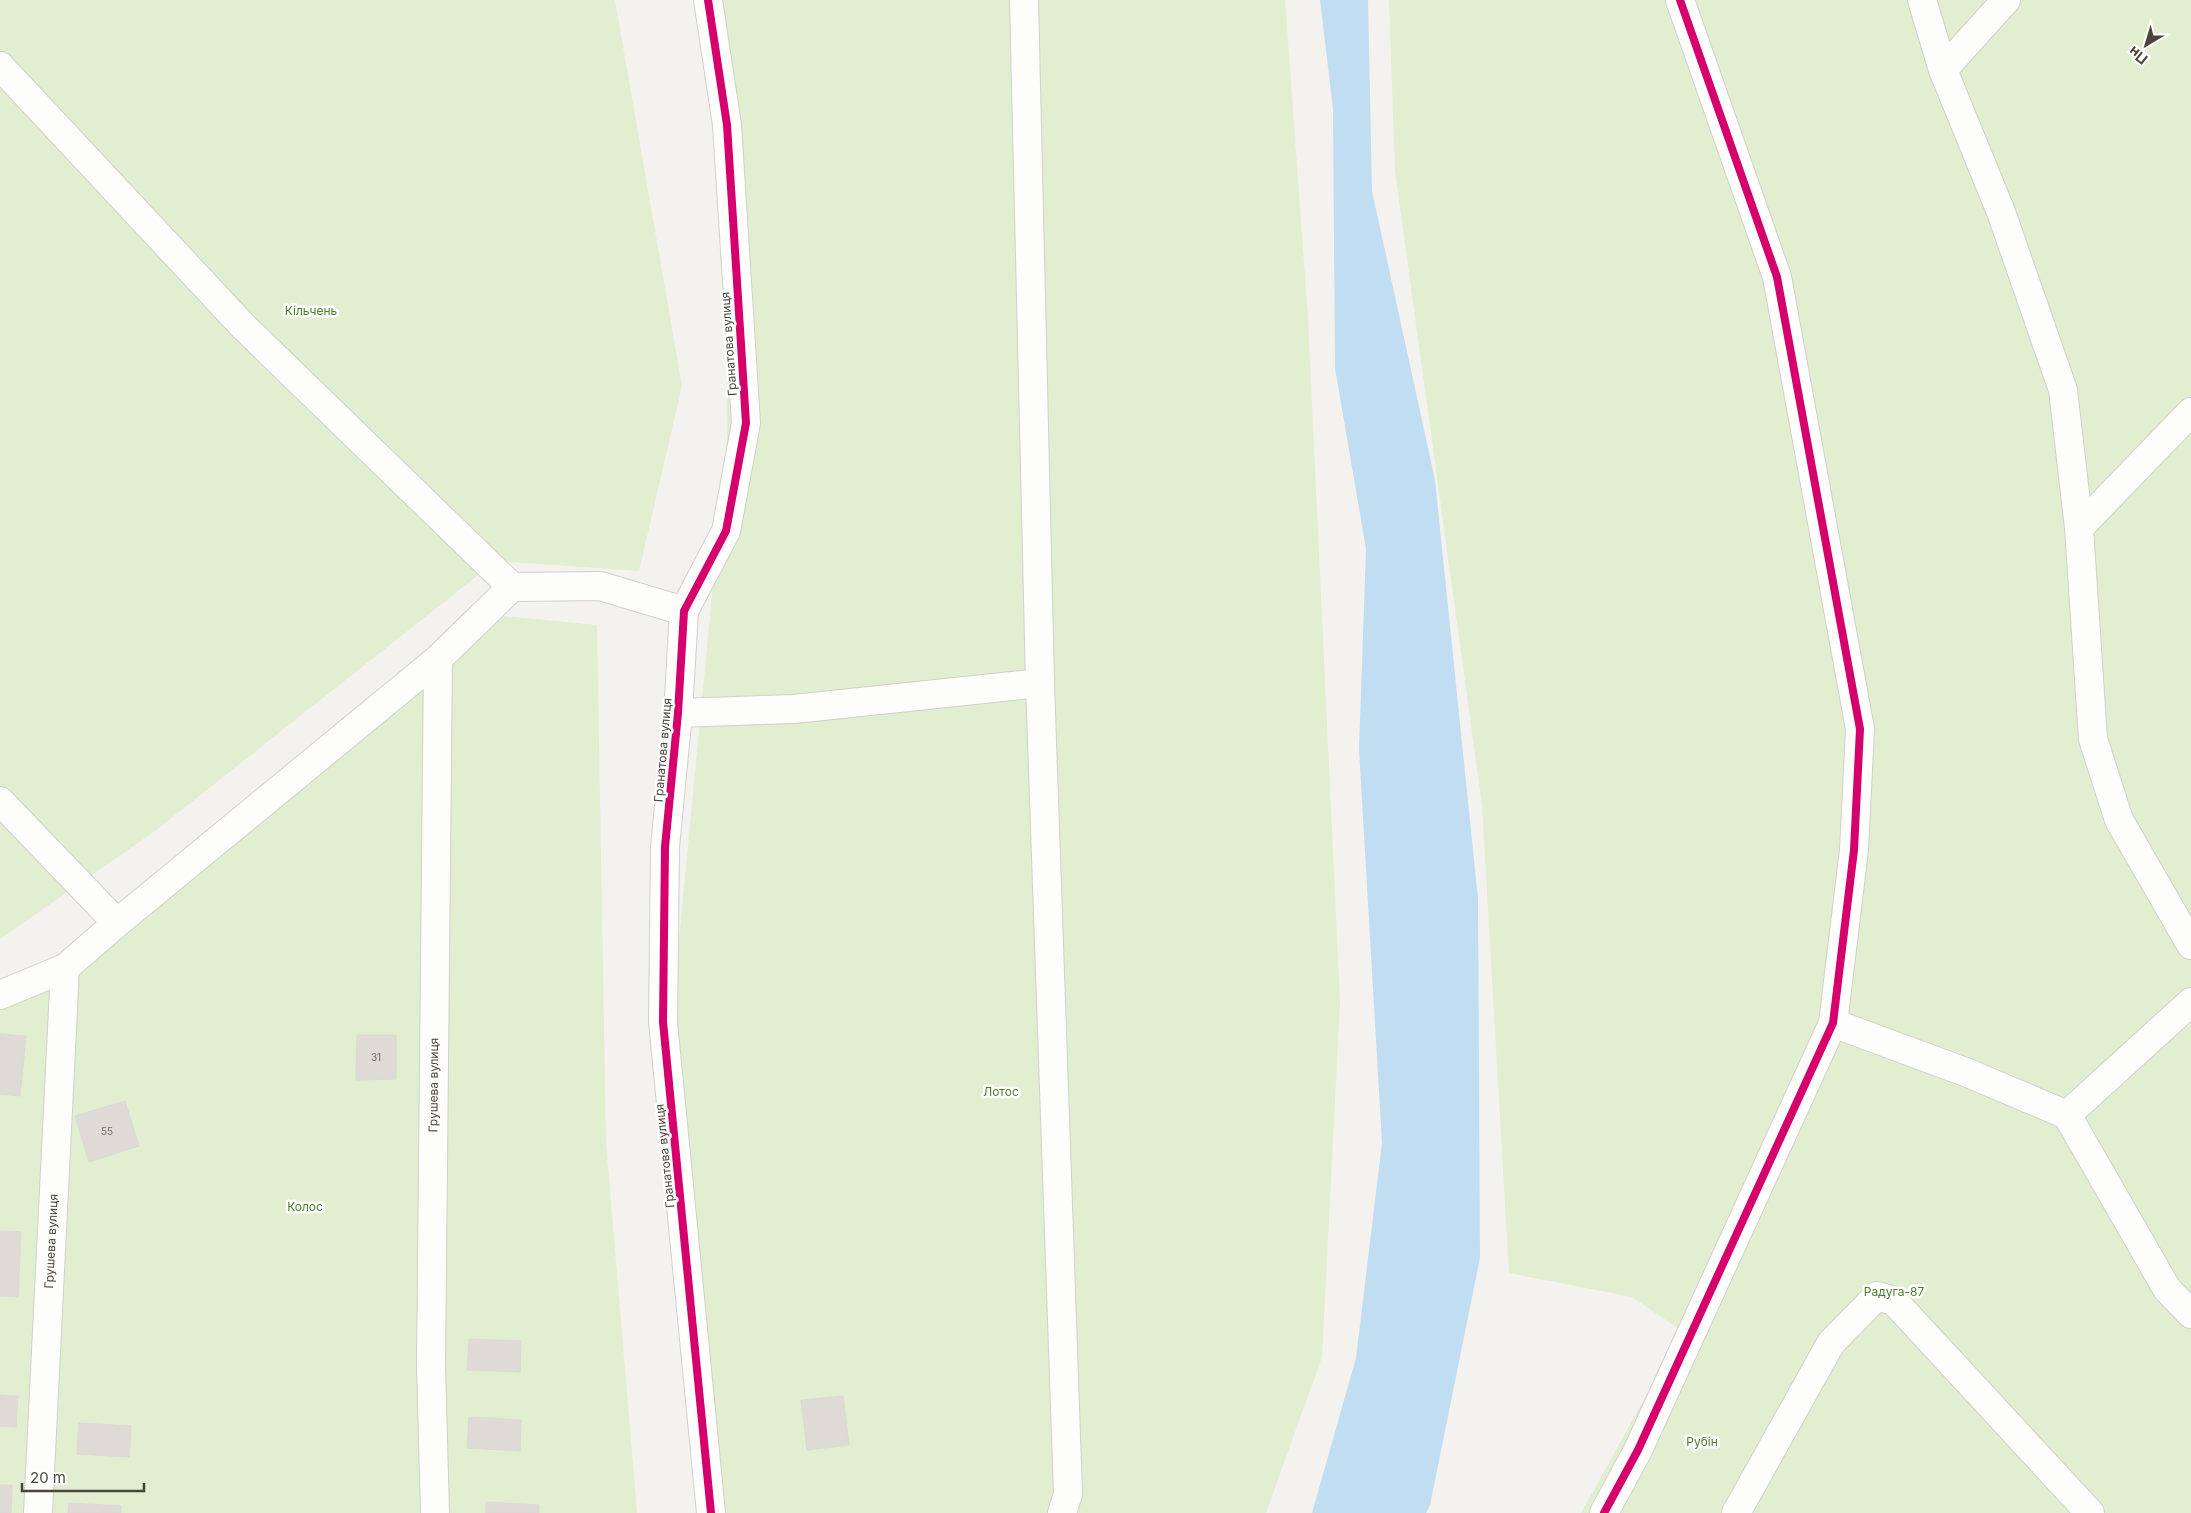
<svg xmlns="http://www.w3.org/2000/svg" width="2191" height="1513" viewBox="0 0 2191 1513" font-family="Inter,sans-serif">
	<style>
		.green { fill: #e1eecf }
		.water { fill: #c0ddf1 }
		.building { fill: #dedbd6; stroke: #dcd9d4 }
		.lines { fill: none; stroke-linecap: round; stroke-linejoin: round }
		.minor-casing { stroke: #d2d0cb; stroke-width: 30 }
		.minor { stroke: #fdfdfc; stroke-width: 28 }
		.cycleway-casing { stroke: #fff; stroke-width: 11 }
		.cycleway { stroke: #d6006c; stroke-width: 8 }
		.labels { text-anchor: middle; stroke-width: 5; stroke-linejoin: round; paint-order: stroke }
		.number-label { font-size: 10px; fill: #706a61 }
		.park-label { font-size: 12px; fill: #4a7f2a; stroke: #fff }
		.street-label { font-size: 12px; fill: #4b4439; stroke: #fff }
	</style>
	<rect width="100%" height="100%" fill="#f4f2ee"/>
	<!-- green -->
	<g class="green">
		<path d="M0,0H615L682,386L639,571L496,561L155,831L0,939Z"/>
		<path d="M693,0H1285L1308,318L1340,1002L1322,1357L1266,1513H698L664,1096L727,439L725,196Z"/>
		<path d="M1389,0H2191V1513H1581L1682,1331L1632,1297L1509,1273L1482,805L1395,171Z"/>
		<path d="M503,616L597,625L606,1143L637,1513H0V997L154,888Z"/>
	</g>
	<!-- water -->
	<path class="water" d="M1320,0H1368L1372,191L1435,480L1478,899L1480,1258L1430,1505L1426,1513H1312L1356,1358L1382,1143L1359,749L1366,549L1335,368L1333,109Z"/>
	<!-- building -->
	<g class="building">
		<path d="M0,1034L26,1036L20,1096L0,1094Z"/>
		<path d="M357,1035H396V1079L356,1080Z"/>
		<path d="M125,1101L139,1146L89,1162L75,1116Z"/>
		<path d="M0,1231L21,1232L18,1297L0,1296Z"/>
		<path d="M469,1339L521,1341L520,1372L467,1370Z"/>
		<path d="M0,1395L18,1396L16,1427L0,1426Z"/>
		<path d="M843,1396L849,1445L807,1450L801,1400Z"/>
		<path d="M469,1417L521,1420L520,1451L467,1448Z"/>
		<path d="M79,1423L131,1426L129,1457L77,1454Z"/>
		<path d="M0,1485H12L11,1513H0Z"/>
		<path d="M486,1502L539,1505V1513H486Z"/>
		<path d="M69,1503L121,1506V1513H68Z"/>
	</g>
	<g class="lines">
		<!-- minor casing -->
		<g class="minor-casing">
			<g id="minor">
				<path d="M708,0L727,125L746,423L726,531L684,611L678,713L665,847L663,1022L711,1513"/>
				<path d="M1024,0L1040,683L1068,1494L1062,1513"/>
				<path d="M1922,0L1943,70L2001,212L2063,390L2079,528L2093,739L2119,820L2191,945"/>
				<path d="M0,66L243,326L512,587"/>
				<path d="M1943,70L2006,0"/>
				<path d="M2079,528L2191,412"/>
				<path d="M678,713L794,709L1040,683"/>
				<path d="M0,801L117,923"/>
				<path d="M0,995L65,968L117,923L438,659L512,587L600,586L684,611"/>
				<path d="M1833,1023L1968,1073L2067,1115L2167,1289L2191,1314"/>
				<path d="M2067,1115L2191,1002"/>
				<path id="s1" d="M38,1513L65,968"/>
				<path id="s2" d="M435,1513L431,1366L438,659"/>
				<path d="M1604,1513L1638,1450L1833,1023L1854,850L1860,729L1777,277L1680,0"/>
				<path d="M1736,1513L1831,1343L1877,1296L1894,1301L2090,1513"/>
			</g>
		</g>
		<!-- minor -->
		<use href="#minor" class="minor"/>
		<!-- cycleway casing -->
		<g class="cycleway-casing">
			<g id="cycleway">
				<path d="M708,0L727,125L746,423L726,531L684,611L678,713L665,847L663,1022L711,1513"/>
				<path d="M1604,1513L1638,1450L1833,1023L1854,850L1860,729L1777,277L1680,0"/>
			</g>
		</g>
		<!-- cycleway -->
		<use href="#cycleway" class="cycleway"/>
	</g>
	<g class="labels">
		<!-- number labels -->
		<g class="number-label">
			<text x="376" y="1061">31</text>
			<text x="107" y="1135">55</text>
		</g>
		<!-- park labels -->
		<g class="park-label">
			<text x="311" y="315">Кільчень</text>
			<text x="1001" y="1096">Лотос</text>
			<text x="305" y="1211">Колос</text>
			<text x="1894" y="1296">Радуга-87</text>
			<text x="1702" y="1446">Рубін</text>
		</g>
		<!-- street labels -->
		<g class="street-label">
			<text transform="translate(729 344) rotate(-94)" y="4">Гранатова вулиця</text>
			<text transform="translate(663 750) rotate(-85)" y="4">Гранатова вулиця</text>
			<text dy="4" stroke="none"><textPath href="#s2" startOffset="428">Грушева вулиця</textPath></text>
			<text transform="translate(665 1156) rotate(-96)" y="4">Гранатова вулиця</text>
			<text dy="4" stroke="none"><textPath href="#s1" startOffset="272">Грушева вулиця</textPath></text>
		</g>
	</g>
	<!-- north arrow -->
	<g transform="translate(2146 45) rotate(218)" stroke="#ffffff" stroke-width="4" paint-order="stroke">
	<path d="M0-4L9 19L0 12L-9 19Z" fill="#4b4439"/>
	<text y="-8" font-size="14" font-weight="bold" text-anchor="middle" fill="#4b4439">Пн</text>
	</g>
	<!-- scale -->
	<path d="M22 1483v8h122v-8" fill="none" stroke="#4b4439" stroke-width="2.5"/>
	<text x="30" y="1483" font-size="15" fill="#4b4439" stroke="#ffffff" stroke-width="4" paint-order="stroke">20 m</text>
</svg>
